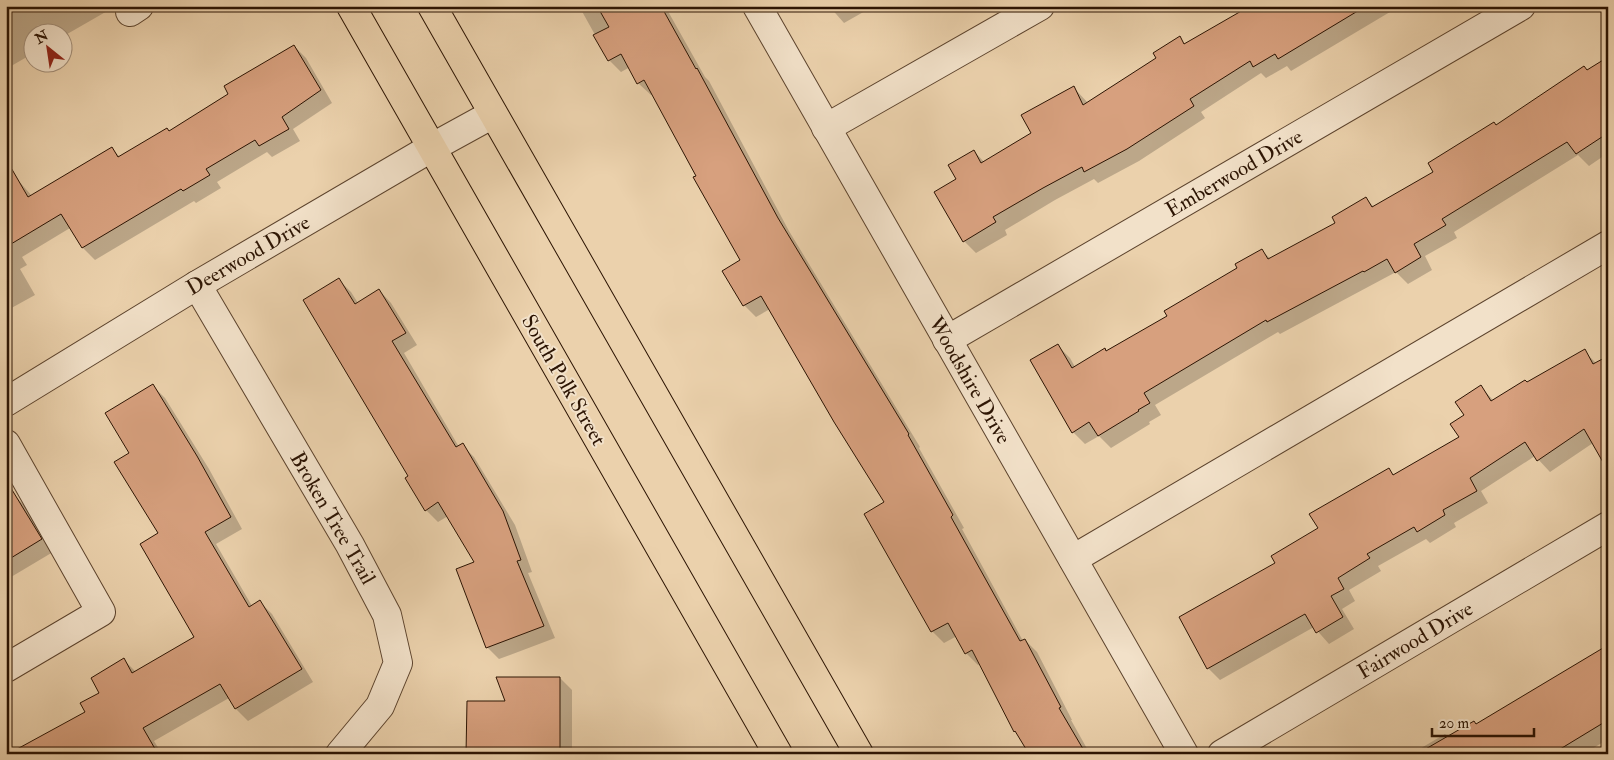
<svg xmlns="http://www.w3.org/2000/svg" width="1614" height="760" viewBox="0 0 1614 760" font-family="'IM FELL Double Pica',serif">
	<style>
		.shadow { fill: #0003 }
		.building { fill: #d7a07e; stroke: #2c1403 }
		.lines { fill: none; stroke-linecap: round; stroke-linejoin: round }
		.minor-casing { stroke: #5c432d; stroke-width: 30 }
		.major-casing { stroke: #2c1403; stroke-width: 30 }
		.minor { stroke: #f2e1c9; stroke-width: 28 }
		.major { stroke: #ebd1ac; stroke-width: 28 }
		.labels { text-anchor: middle; stroke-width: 4; stroke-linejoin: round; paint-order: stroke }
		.street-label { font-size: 21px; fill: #2c1403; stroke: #f2e1c9 }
	</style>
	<rect width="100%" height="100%" fill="#ebd1ac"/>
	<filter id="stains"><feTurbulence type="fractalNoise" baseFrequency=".004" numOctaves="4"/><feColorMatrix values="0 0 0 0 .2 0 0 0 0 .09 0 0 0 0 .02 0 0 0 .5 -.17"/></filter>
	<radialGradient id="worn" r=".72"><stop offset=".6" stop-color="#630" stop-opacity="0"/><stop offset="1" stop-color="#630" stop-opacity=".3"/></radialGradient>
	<!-- shadow -->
	<g class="shadow">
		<path d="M6,6H116L62,37V32H32V54L6,69Z"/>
		<path d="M579,6H665L705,77L709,81L789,231L920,447L919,448L964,528L962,529L1023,641L1025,640L1037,652L1072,720H1071L1090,754H1030L980,664L978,665L966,653L957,636L944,643L932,631L886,503L770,309L756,317L744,305L741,261L653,94L651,95L638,83L630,67L621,72L609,60Z"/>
		<path d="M829,6H874L844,23Z"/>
		<path d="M1252,6H1400L1291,71L1287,66L1266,78L1261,73L1201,112L1205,118L1139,161L1098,183L1094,179L1055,200L1005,230L1007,235L976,253L964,241L957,179L974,151L984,162L1033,133L1074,88L1088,103L1158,59L1179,38L1186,45Z"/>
		<path d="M294,46L306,58L332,103L293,129L300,141L272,157L267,152L217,182L221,188L196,203L194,201L95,260L83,248L70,228L22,257L27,265L20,269L35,295L6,311V185L17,179L32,196L112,149L120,157L169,132L230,95Z"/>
		<path d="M1608,59V153L1589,166L1578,155L1454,232L1457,238L1425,256L1432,270L1408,284L1396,272L1280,334L1278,332L1155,405L1161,415L1149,422L1150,424L1111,448L1099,436L1085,444L1073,432L1058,346L1070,358L1075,367L1107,352L1168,317L1262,251L1271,259L1337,223L1366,199L1374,207L1435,172L1496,126Z"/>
		<path d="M339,280L351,292L358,303L379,290L391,303L417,345L404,353L459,447L462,445L474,457L515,525L532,572L528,573L555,638L499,659L487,647L476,563L448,516L438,522L426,510L410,476Z"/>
		<path d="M1584,351L1597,364L1593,443L1550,472L1535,456L1481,491L1488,503L1454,523L1456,527L1430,543L1426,539L1378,566L1381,571L1349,590L1355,601L1342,609L1354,629L1329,644L1314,627L1220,680L1208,668L1277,564L1389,470L1394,475L1460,437L1466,416L1480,386L1494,401Z"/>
		<path d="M153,386L165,398L209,469L242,529L216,544L252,606L260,602L272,614L313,682L248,721L236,709L229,698L154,741L162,754H11L87,712L124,660L136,672L196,637L131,453Z"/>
		<path d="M14,495L26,507L53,552L6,580V499Z"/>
		<path d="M1608,646V739L1584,754H1411L1445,734L1448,737L1476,725Z"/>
		<path d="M560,678L572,690V754H468L507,702Z"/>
	</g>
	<!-- building -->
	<g class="building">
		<path d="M597,6H661L696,69L697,68L778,218L909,434L908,435L953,515L951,517L1020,641L1025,639L1061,707L1059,708L1086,754H1029L1015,731L1014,732L972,650L965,654L948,623L931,632L864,514L884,502L834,422L761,296L743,306L722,271L740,260L693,177L696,176L644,80L637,84L621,54L608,61L593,35L609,27Z"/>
		<path d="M1250,6H1366L1278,59L1275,54L1253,67L1250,61L1190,99L1194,106L1127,149L1084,172L1082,167L1043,188L993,217L996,222L963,242L934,192L956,179L948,165L974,150L981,163L1031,133L1021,115L1074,86L1083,105L1156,58L1153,53L1180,36L1184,44Z"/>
		<path d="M294,45L321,90L282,117L289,129L259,146L255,140L206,169L210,175L183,191L181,189L82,248L61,214L6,247V159L28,197L112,147L118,157L167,128L169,131L228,94L224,86Z"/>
		<path d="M1608,57V133L1576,154L1567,142L1442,219L1446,225L1414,244L1421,257L1395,273L1387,259L1364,272L1363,271L1267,322L1266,320L1144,393L1150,403L1138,410L1139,411L1098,436L1089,422L1072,433L1030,360L1058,344L1072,368L1105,348L1106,351L1167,316L1164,311L1237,268L1235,264L1262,249L1268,259L1335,223L1332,217L1366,197L1372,207L1433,172L1428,163L1494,122L1496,125L1584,66L1587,70Z"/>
		<path d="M339,278L355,304L379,289L406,333L392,341L456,447L463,443L503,511L521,560L517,561L544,626L486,648L456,569L474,562L438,502L425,511L405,478L408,476L303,300Z"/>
		<path d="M1585,349L1593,364L1608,356V471L1584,429L1537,461L1525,442L1470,478L1477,491L1443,510L1445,515L1417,532L1414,527L1367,554L1370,558L1338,578L1344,589L1331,596L1343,617L1316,633L1305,614L1207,669L1179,617L1275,563L1271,556L1318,528L1309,514L1389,468L1393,475L1459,437L1450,424L1464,415L1455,402L1481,385L1491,401L1525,380L1527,382Z"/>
		<path d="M153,384L197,456L231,517L205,532L249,607L260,600L302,669L235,709L220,684L143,728L158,754H8L85,712L80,703L99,693L91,678L124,658L132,673L194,637L140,544L158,533L114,462L129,453L105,413Z"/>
		<path d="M6,480L42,539L6,561Z"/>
		<path d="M1608,645V720L1552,754H1417L1474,721L1476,724Z"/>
		<path d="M496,677H560V754H466L467,701H505Z"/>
	</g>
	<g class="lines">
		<!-- minor casing -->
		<g class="minor-casing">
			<g id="minor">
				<path d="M757,6L1184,754"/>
				<path d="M130,12L139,6"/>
				<path d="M826,128L1040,6"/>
				<path d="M197,285L350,545L387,615L398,663L380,706L340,754"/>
				<path d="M947,340L1521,6"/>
				<path d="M6,402L197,285L431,148L493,114"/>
				<path d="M6,444L101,612L6,668"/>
				<path d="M1073,559L1608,245"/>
				<path d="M1222,754L1608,526"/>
			</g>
		</g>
		<!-- major casing -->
		<g class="major-casing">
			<g id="major">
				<path d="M351,6L778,754"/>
				<path d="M432,6L859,754"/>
			</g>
		</g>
		<!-- minor -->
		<use href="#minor" class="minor"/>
		<!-- major -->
		<use href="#major" class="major"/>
	</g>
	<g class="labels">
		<!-- street labels -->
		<g class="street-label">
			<text transform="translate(1234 173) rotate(-30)" y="7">Emberwood Drive</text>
			<text transform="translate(248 255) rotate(-30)" y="7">Deerwood Drive</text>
			<text transform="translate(564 380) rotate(60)" y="7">South Polk Street</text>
			<text transform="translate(970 380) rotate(60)" y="7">Woodshire Drive</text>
			<text transform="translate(333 518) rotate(60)" y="7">Broken Tree Trail</text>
			<text transform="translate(1415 640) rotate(-31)" y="7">Fairwood Drive</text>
		</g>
	</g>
	<!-- margin -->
	<rect width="1614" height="760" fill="none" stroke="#ebd1ac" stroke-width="25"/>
	<rect x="8" y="8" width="1599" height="745" fill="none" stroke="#2c1403" stroke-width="2.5"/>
	<rect x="12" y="12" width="1589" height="735" fill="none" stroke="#2c1403"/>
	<!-- north arrow -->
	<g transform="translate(48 48) rotate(330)"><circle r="24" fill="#f2e1c9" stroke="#a38f7a"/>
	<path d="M0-4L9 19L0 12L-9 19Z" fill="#8f2418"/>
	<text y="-8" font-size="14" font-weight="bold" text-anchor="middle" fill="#2c1403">N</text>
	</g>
	<!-- scale -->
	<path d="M1432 728v8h102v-8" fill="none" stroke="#2c1403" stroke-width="2.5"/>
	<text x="1439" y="728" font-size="15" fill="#2c1403" stroke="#f2e1c9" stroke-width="4" paint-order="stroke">20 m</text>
	<rect width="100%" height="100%" filter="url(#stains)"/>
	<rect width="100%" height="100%" fill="url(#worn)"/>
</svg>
